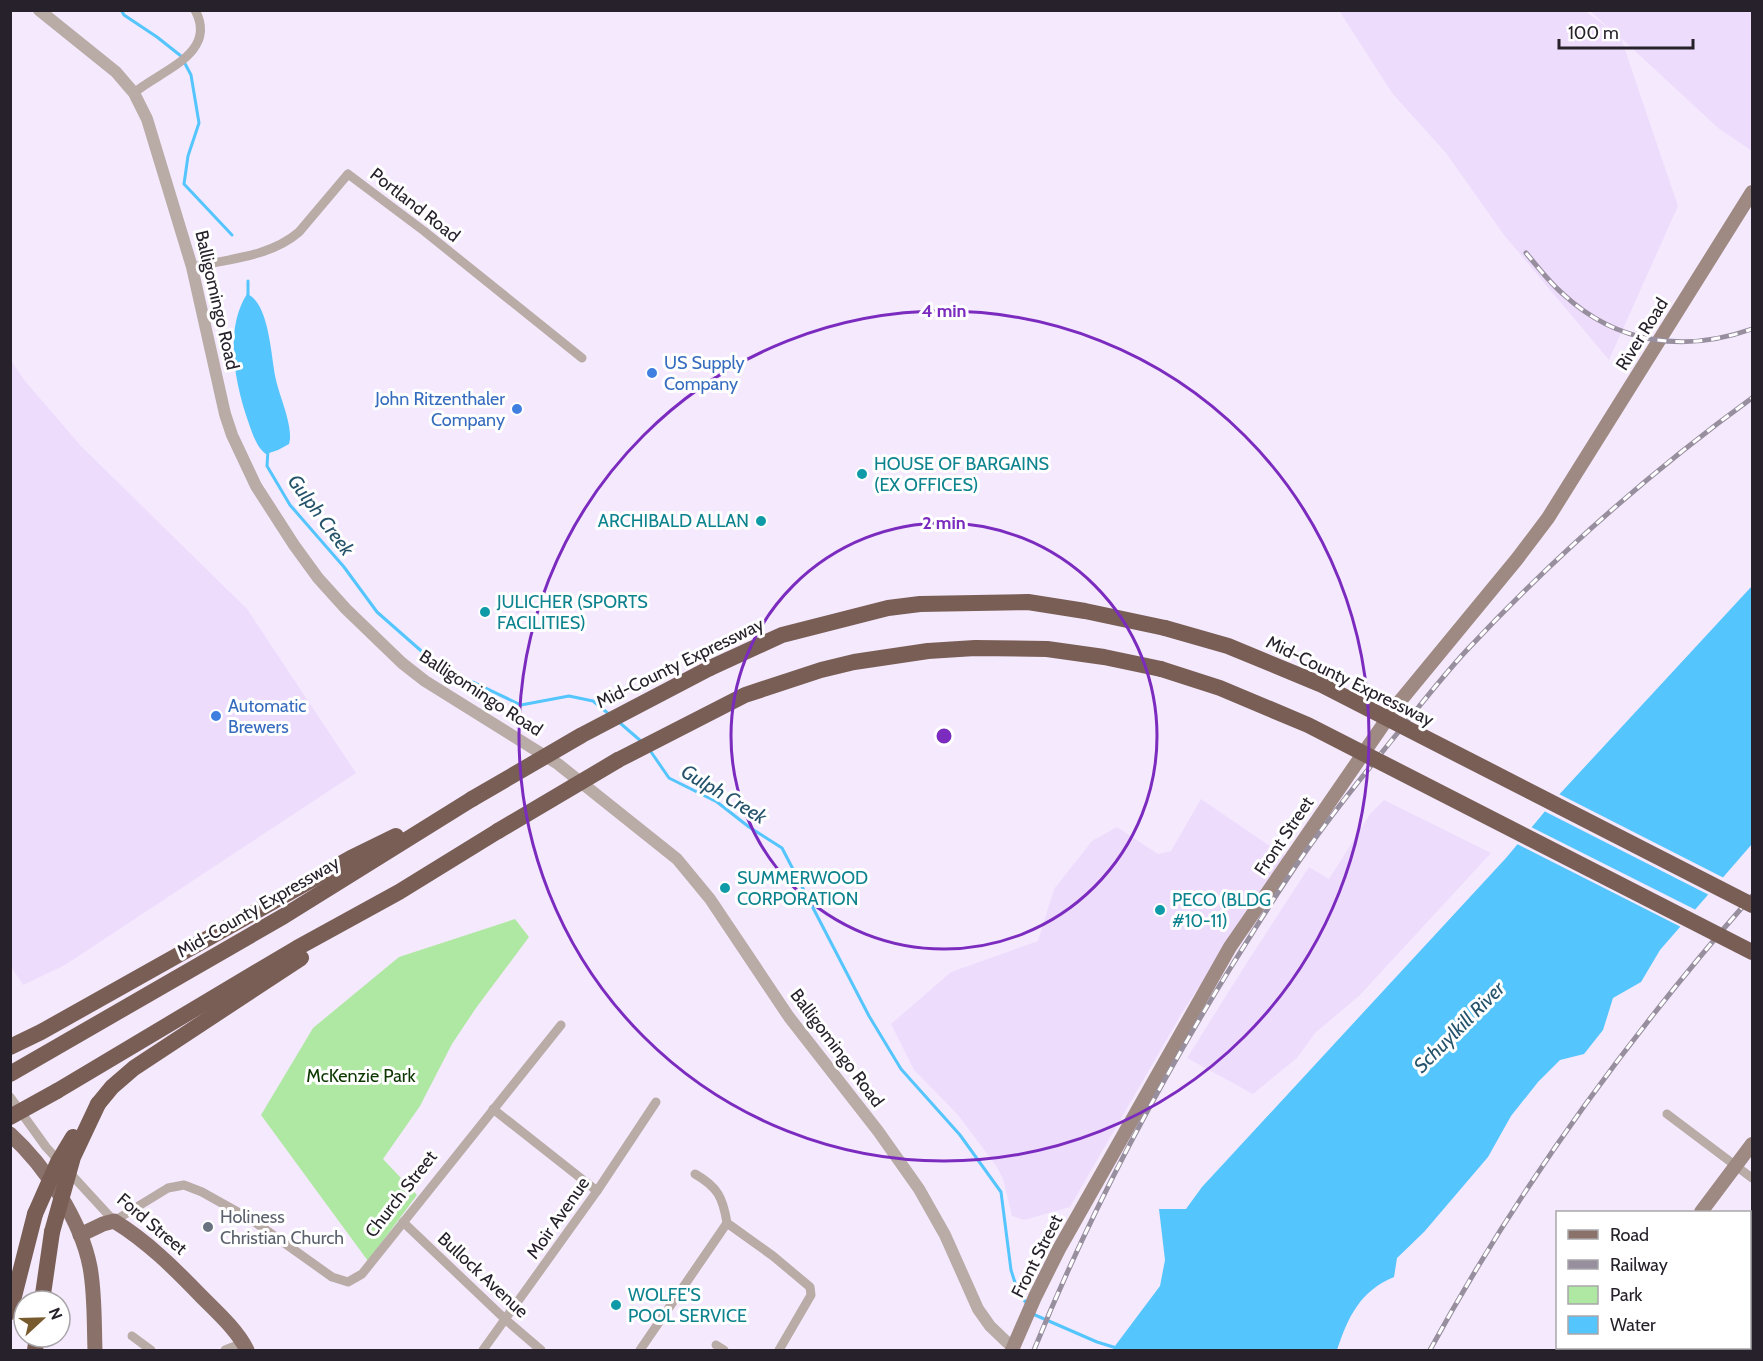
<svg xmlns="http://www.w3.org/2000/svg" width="1763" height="1361" viewBox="0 0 1763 1361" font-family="Cabin,sans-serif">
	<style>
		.built { fill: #eedcfd }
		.green { fill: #afe8a3 }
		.water { fill: #54c5fd }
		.pier { fill: #f5e9fe }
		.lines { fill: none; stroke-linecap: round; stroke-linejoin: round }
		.stream { stroke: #54c5fd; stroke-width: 3 }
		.minor { stroke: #b9aba6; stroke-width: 9 }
		.tertiary { stroke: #b9aba6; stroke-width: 12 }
		.secondary { stroke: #9e8a83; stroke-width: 14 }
		.primary { stroke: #8a726a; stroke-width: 15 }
		.motorway { stroke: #795e55; stroke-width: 16 }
		.rail-casing { stroke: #978e9e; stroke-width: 5 }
		.rail { stroke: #fff; stroke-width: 3; stroke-dasharray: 9; stroke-linecap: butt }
		.motorway-bridge { stroke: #795e55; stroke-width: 16 }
		.ring { fill: none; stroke: #7b2cbf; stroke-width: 3 }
		.shop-dot { fill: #3f7fe0; stroke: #fff; stroke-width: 2 }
		.culture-dot { fill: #0f9aa8; stroke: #fff; stroke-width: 2 }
		.worship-dot { fill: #6b7280; stroke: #fff; stroke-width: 2 }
		.labels { text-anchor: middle; stroke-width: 6; stroke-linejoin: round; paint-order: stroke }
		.street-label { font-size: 18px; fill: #27212b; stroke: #fff }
		.shop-label { font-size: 18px; fill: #366cbe; stroke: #fff; text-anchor: start }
		.culture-label { font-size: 18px; fill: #0d838f; stroke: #fff; text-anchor: start }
		.park-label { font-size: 18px; fill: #0c3800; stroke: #fff }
		.worship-label { font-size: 18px; fill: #5b616d; stroke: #fff; text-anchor: start }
		.water-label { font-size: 20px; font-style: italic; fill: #25536b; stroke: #fff }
		.centre { fill: #7b2cbf; stroke: #fff; stroke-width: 3 }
		.ring-label { font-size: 18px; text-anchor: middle; font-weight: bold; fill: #7b2cbf; stroke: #fff; stroke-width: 6; stroke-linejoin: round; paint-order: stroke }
	</style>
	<rect width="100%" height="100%" fill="#f5e9fe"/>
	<!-- built -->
	<g class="built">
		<path d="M1342,10L1585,11L1611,30L1590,11H1752V151L1718,128L1621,38L1678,206L1609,360L1504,235L1446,153L1392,93L1340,12Z"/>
		<path d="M10,359L25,381L81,446L247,609L356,773L65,965L23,985L10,965Z"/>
		<path d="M1201,799L1286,857L1183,1011L1070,1207L1024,1220L1012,1216L1003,1179L997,1167L958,1115L914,1070L891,1024L951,972L1038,941L1054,889L1092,841L1117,827L1158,854L1171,851Z"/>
		<path d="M1384,800L1491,853L1359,996L1315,1033L1297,1058L1253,1094L1187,1058L1246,964L1309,867L1329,879L1370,814Z"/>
	</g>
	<!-- green -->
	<path class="green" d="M515,919L529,937L476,1008L452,1044L420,1106L383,1159L417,1195L368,1261L261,1115L313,1028L399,957Z"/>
	<!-- water -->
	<g class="water">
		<path d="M247,294C270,303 271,360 276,380C280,398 294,428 289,444L278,450L266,454C256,447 252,432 248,421C235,383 224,330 247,294Z"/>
		<path d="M1752,586V844L1660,950L1641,982L1613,998L1603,1030L1584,1054L1560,1060L1538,1082L1511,1116L1488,1157L1424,1232L1397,1258L1394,1277C1360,1291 1348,1317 1337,1350H1118L1115,1346L1160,1286L1165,1260L1159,1209H1186L1202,1187L1506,858L1556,798Z"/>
	</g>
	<!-- pier -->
	<g class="pier">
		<path d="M1557,793L1726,879L1711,896L1542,810Z"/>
		<path d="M1529,826L1698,911L1683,928L1515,843Z"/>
	</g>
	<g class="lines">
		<!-- stream -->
		<g class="stream">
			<path d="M121,10L124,15L157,37L181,56L191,75L199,123L188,156L184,184L232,235"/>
			<path d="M248,281V297"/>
			<path d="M268,450L267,466L290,505L344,567L377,612L427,656L456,674L521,705L569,696L593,701L610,715"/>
			<path d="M620,723L642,742"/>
			<path d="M649,749L669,778L717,802L749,827L782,848L869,1016L901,1069L960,1135L1001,1192L1011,1270L1018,1292L1027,1304"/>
			<path d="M1032,1312L1035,1315L1097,1342L1123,1350"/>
		</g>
		<!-- minor -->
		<g class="minor">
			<path d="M134,93C159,71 219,54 195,10"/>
			<path d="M192,267C228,259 270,257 299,232L348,174L424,231L582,358"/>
			<path d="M10,1097L46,1147L114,1221L168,1188L184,1185L202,1192L252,1220L332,1277L348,1282L362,1274L561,1025"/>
			<path d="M493,1109L597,1191"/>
			<path d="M1667,1114L1752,1178"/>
			<path d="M695,1174C718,1187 723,1198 727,1223L773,1256L810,1287L811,1295L779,1350"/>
			<path d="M403,1222L506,1320L541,1350"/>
			<path d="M1750,1321L1752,1317"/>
			<path d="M132,1336L151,1350"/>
			<path d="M716,1345L724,1350"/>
			<path d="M225,1350L243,1343"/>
			<path d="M483,1350L597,1191L656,1102"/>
			<path d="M640,1350L727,1223"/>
			<path d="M1728,1350L1730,1348"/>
		</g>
		<!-- tertiary -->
		<path class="tertiary" d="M39,10L116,72L134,93L147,119L192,267L225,414L232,435L256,486L294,545L318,578L346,609L402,663L425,681L558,764L677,859L710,899L789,1017L878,1131L919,1189L945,1235L978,1309L990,1326L1013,1348"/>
		<!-- secondary -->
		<g class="secondary">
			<path d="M1701,1212L1752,1144"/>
			<path d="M1012,1350L1035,1297L1059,1249L1230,947L1396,706L1517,559L1548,518L1752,192"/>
			<path d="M1604,1350V1348"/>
		</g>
		<!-- primary -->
		<g class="primary">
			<path d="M10,1134C45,1166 81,1220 90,1267C95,1294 94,1323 95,1350"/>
			<path d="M80,1235L103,1224L114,1221C147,1241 175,1269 202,1297C218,1313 237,1330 247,1350"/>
		</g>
		<!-- motorway -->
		<g class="motorway">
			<path d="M710,668L782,635L888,608L920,604L1028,602L1085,611L1165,628"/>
			<path d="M618,760L745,695L821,670L854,662L928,651L975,648L1047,649L1104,657L1161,669"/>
			<path d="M10,1047L41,1032L351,858L396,836"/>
			<path d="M10,1074L284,916L472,799"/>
			<path d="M57,1091L297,948L399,892L498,831"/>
			<path d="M98,1104L112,1087L134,1068L301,958"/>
			<path d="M42,1301L52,1232"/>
			<path d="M10,1312L35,1214"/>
			<path d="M35,1350L37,1337"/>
		</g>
		<!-- rail casing -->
		<g class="rail-casing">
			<g id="rail">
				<path d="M1526,253C1538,267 1549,282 1563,294C1617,344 1684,353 1752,329"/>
				<path d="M1034,1350C1088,1217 1155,1090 1231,967C1258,924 1284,881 1314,840C1341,802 1371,766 1400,730C1422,703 1443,676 1466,651C1554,557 1649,473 1752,398"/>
				<path d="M1430,1350C1519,1187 1629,1036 1752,896"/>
			</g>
		</g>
		<!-- rail -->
		<use href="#rail" class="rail"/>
		<!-- motorway-bridge -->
		<g class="motorway-bridge">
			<path d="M1165,628L1228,646L1320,684L1752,905"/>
			<path d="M1161,669L1220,688L1308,725L1752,952"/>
			<path d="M472,799L582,735L710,668"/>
			<path d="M498,831L618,760"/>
			<path d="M10,1117L57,1091"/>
			<path d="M35,1214L58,1162L73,1137"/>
			<path d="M52,1232L73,1157L98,1104"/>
		</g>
	</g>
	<!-- distance rings -->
	<g class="ring">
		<circle cx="944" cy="736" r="213"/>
		<circle cx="944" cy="736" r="425"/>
	</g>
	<!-- markers -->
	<g class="shop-dot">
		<circle cx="652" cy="373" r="6"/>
		<circle cx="517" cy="409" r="6"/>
		<circle cx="216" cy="716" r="6"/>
	</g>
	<g class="culture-dot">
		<circle cx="862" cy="474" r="6"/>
		<circle cx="761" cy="521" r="6"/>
		<circle cx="485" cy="612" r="6"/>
		<circle cx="725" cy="888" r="6"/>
		<circle cx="1160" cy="910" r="6"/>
		<circle cx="616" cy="1305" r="6"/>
	</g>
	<circle class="worship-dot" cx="208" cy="1227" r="6"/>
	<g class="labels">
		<!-- street labels -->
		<g class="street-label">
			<text transform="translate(415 205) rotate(38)" y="6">Portland Road</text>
			<text transform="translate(217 300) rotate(77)" y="6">Balligomingo Road</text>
			<text transform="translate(1642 334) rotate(-58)" y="6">River Road</text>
			<text transform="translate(680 663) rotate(-26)" y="6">Mid-County Expressway</text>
			<text transform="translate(1350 681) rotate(26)" y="6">Mid-County Expressway</text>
			<text transform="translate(481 693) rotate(33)" y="6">Balligomingo Road</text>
			<text transform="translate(1284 836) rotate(-56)" y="6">Front Street</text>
			<text transform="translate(258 907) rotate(-30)" y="6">Mid-County Expressway</text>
			<text transform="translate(837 1048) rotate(53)" y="6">Balligomingo Road</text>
			<text transform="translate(401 1194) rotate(-52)" y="6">Church Street</text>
			<text transform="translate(558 1218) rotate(-55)" y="6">Moir Avenue</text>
			<text transform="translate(152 1224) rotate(40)" y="6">Ford Street</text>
			<text transform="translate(1037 1256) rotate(-63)" y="6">Front Street</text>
			<text transform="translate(483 1275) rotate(43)" y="6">Bullock Avenue</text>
		</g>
		<!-- shop labels -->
		<g class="shop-label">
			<text x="664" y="369">US Supply<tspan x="664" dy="21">Company</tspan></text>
			<text x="505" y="405" text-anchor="end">John Ritzenthaler<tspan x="505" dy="21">Company</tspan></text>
			<text x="228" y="712">Automatic<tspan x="228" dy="21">Brewers</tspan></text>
		</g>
		<!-- culture labels -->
		<g class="culture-label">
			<text x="874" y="470">HOUSE OF BARGAINS<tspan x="874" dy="21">(EX OFFICES)</tspan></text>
			<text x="749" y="527" text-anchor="end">ARCHIBALD ALLAN</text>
			<text x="497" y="608">JULICHER (SPORTS<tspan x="497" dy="21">FACILITIES)</tspan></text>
			<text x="737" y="884">SUMMERWOOD<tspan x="737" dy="21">CORPORATION</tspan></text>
			<text x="1172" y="906">PECO (BLDG<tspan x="1172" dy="21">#10-11)</tspan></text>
			<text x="628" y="1301">WOLFE'S<tspan x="628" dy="21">POOL SERVICE</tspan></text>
		</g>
		<!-- park labels -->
		<g class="park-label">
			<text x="361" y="1082">McKenzie Park</text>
		</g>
		<!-- worship labels -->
		<g class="worship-label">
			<text x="220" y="1223">Holiness<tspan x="220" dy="21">Christian Church</tspan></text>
		</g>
		<!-- water labels -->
		<g class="water-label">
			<text transform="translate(321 515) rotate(53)" y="7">Gulph Creek</text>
			<text transform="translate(724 794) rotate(31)" y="7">Gulph Creek</text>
			<text transform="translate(1459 1027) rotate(-45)" y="7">Schuylkill River</text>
		</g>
	</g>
	<circle cx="944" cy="736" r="9" class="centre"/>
	<g class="ring-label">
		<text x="944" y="317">4 min</text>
		<text x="944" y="529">2 min</text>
	</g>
	<!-- border -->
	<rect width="1763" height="1361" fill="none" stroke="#27212b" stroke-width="24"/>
	<!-- legend -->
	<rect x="1556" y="1211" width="195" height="138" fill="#ffffff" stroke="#a9a6aa" stroke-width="1.5"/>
	<rect x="1568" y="1230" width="30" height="9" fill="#8a726a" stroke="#a9a6aa" stroke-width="1.5"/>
	<text x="1610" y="1241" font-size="18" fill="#27212b">Road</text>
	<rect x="1568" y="1260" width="30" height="9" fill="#978e9e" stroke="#a9a6aa" stroke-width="1.5"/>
	<text x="1610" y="1271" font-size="18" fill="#27212b">Railway</text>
	<rect x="1568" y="1286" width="30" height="18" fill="#afe8a3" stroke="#a9a6aa" stroke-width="1.5"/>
	<text x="1610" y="1301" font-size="18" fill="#27212b">Park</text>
	<rect x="1568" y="1316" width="30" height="18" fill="#54c5fd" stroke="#a9a6aa" stroke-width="1.5"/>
	<text x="1610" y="1331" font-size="18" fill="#27212b">Water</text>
	<!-- north arrow -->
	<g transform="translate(42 1319) rotate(68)"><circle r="28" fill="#ffffff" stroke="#a9a6aa" stroke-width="1.5"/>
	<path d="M0-4.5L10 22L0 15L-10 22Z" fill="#775a2e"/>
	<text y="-9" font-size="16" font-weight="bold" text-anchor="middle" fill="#27212b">N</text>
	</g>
	<!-- scale -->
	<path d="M1559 39v9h134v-9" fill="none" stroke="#27212b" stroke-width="3"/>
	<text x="1568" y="39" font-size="18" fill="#27212b" stroke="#ffffff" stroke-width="4.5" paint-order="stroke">100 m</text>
</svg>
